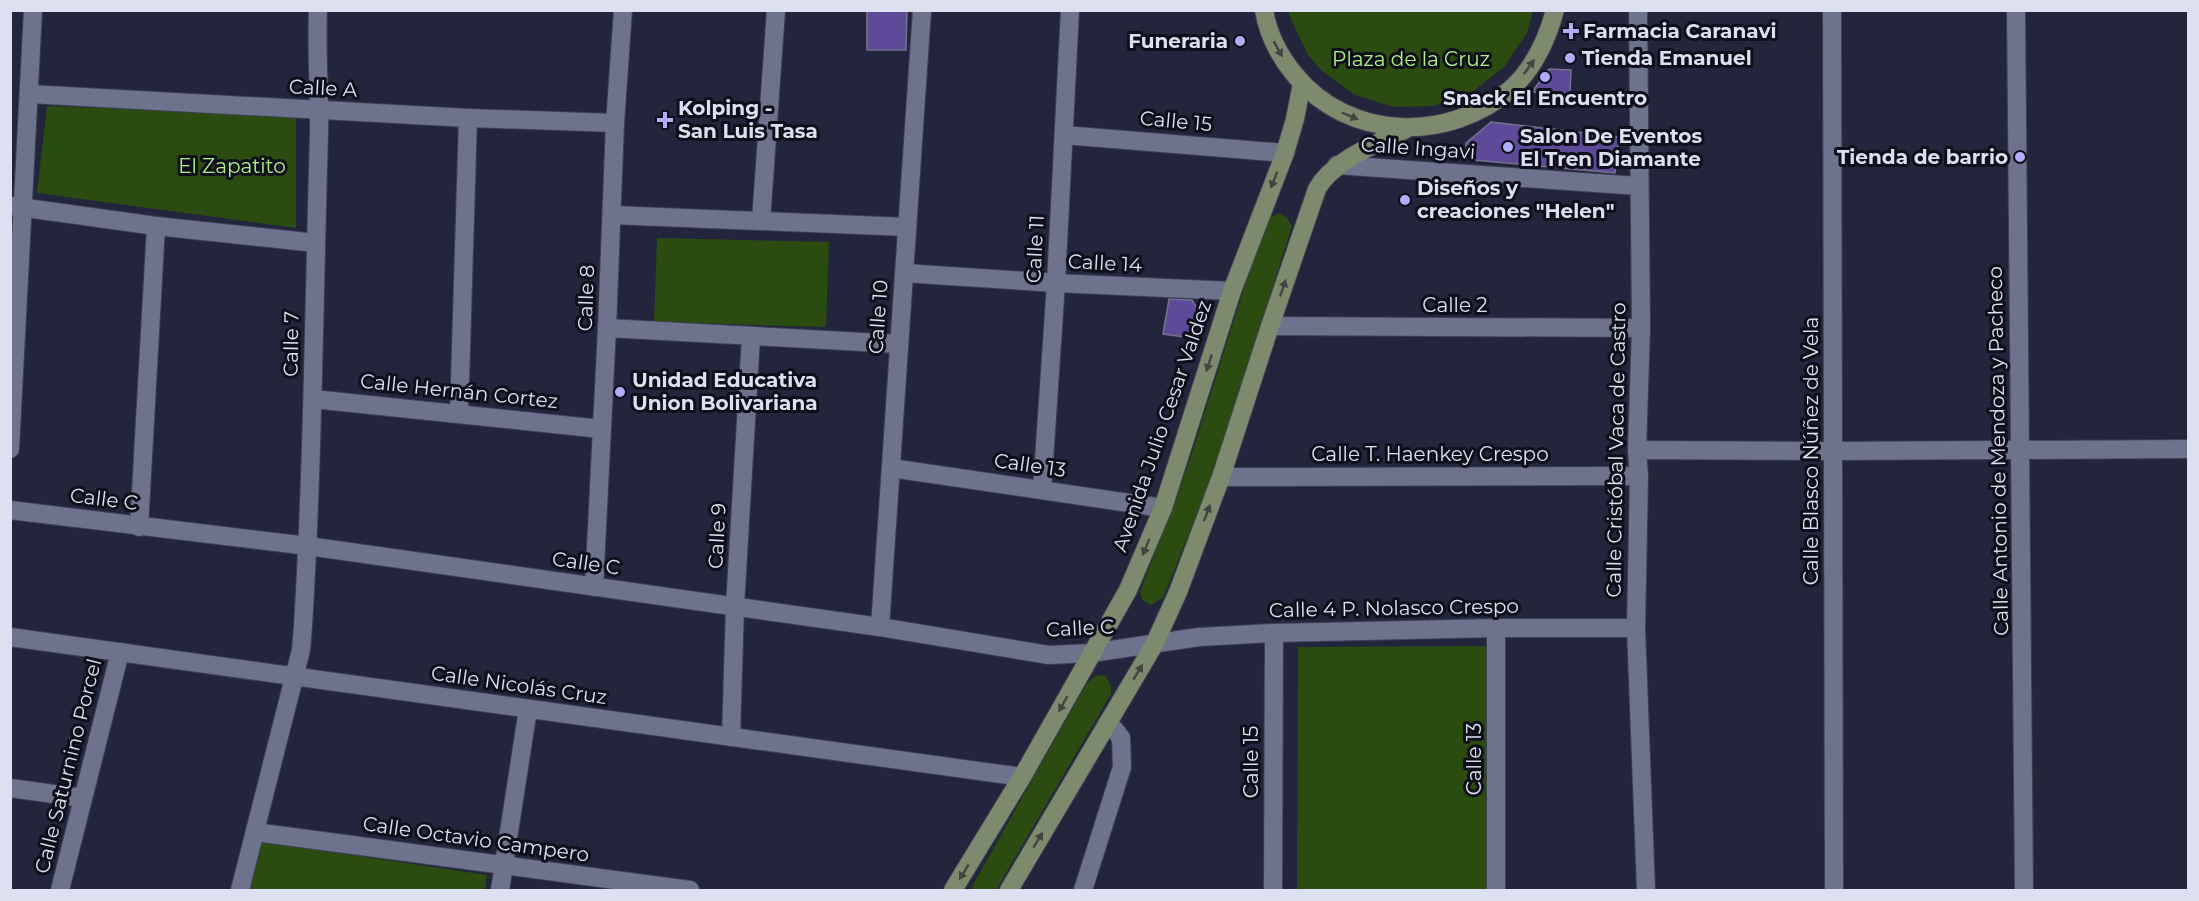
<svg xmlns="http://www.w3.org/2000/svg" width="2199" height="901" viewBox="0 0 2199 901" font-family="Montserrat,sans-serif">
	<style>
		.green { fill: #2a4c10 }
		.building { fill: #5d4a98; stroke: #76728d; stroke-width: 1.5 }
		.lines { fill: none; stroke-linecap: round; stroke-linejoin: round }
		.street-casing { stroke: #3e4054; stroke-width: 20 }
		.primary-casing { stroke: #3e4054; stroke-width: 20 }
		.street { stroke: #6d728d; stroke-width: 18 }
		.primary { stroke: #7d8a6e; stroke-width: 18 }
		.oneway { fill: #404640 }
		.poi-dot { fill: #b2adfa; stroke: #0e0f1a; stroke-width: 2 }
		.labels { text-anchor: middle; stroke-width: 6; stroke-linejoin: round; paint-order: stroke }
		.poi-label { font-size: 20px; font-weight: bold; fill: #dde0f0; stroke: #0e0f1a; text-anchor: start }
		.park-label { font-size: 20px; fill: #b0f288; stroke: #0e0f1a }
		.street-label { font-size: 20px; fill: #dde0f0; stroke: #0e0f1a }
	</style>
	<rect width="100%" height="100%" fill="#22253c"/>
	<!-- green -->
	<g class="green">
		<path d="M1289,11V10L1533,11L1527,33L1504,67L1472,92L1434,106L1393,107L1355,95L1322,71L1308,55L1290,17Z"/>
		<path d="M47,106L296,115V228L37,193Z"/>
		<path d="M1279,213L1287,218L1292,226L1217,464L1163,598L1151,605L1142,600L1140,592L1191,456L1264,225L1271,217Z"/>
		<path d="M657,238L829,242L826,327L654,322Z"/>
		<path d="M1492,646L1490,890H1297L1298,647Z"/>
		<path d="M1097,675L1105,676L1111,685V694L996,890H970L1087,683Z"/>
		<path d="M258,841L487,875L485,890H246Z"/>
	</g>
	<!-- building -->
	<g class="building">
		<path d="M867,10H907L906,50H867Z"/>
		<path d="M1549,69L1571,70L1570,93L1532,92Z"/>
		<path d="M1491,122L1619,137L1615,173L1473,160L1466,152V143Z"/>
		<path d="M1169,299L1192,300L1197,308L1192,338L1163,334Z"/>
	</g>
	<g class="lines">
		<!-- street casing -->
		<g class="street-casing">
			<g id="street">
				<path d="M1638,10L1641,328L1637,450L1639,476L1636,628L1646,890"/>
				<path d="M1832,10L1834,890"/>
				<path d="M2016,10L2024,890"/>
				<path d="M29,94L468,118L615,123"/>
				<path d="M1064,135L1285,153"/>
				<path d="M1337,165L1639,186"/>
				<path d="M12,206L156,226L316,243"/>
				<path d="M612,215L907,227"/>
				<path d="M761,221L776,10"/>
				<path d="M904,273L1056,283L1232,291"/>
				<path d="M1270,326L1641,328"/>
				<path d="M607,328L899,344"/>
				<path d="M313,399L601,429"/>
				<path d="M459,414L468,118"/>
				<path d="M10,449L33,10"/>
				<path d="M1637,450L1833,451L2188,449"/>
				<path d="M891,468L1163,508"/>
				<path d="M1221,477L1639,476"/>
				<path d="M1042,490L1056,283L1070,10"/>
				<path d="M10,510L308,546L880,627L1049,655L1091,653L1199,637L1274,633L1496,628H1636"/>
				<path d="M139,527L156,226"/>
				<path d="M594,587L607,328L615,123L623,10"/>
				<path d="M880,627L922,10"/>
				<path d="M1496,628V890"/>
				<path d="M10,637L1022,777"/>
				<path d="M731,737L735,606L751,337"/>
				<path d="M10,788L83,798"/>
				<path d="M255,832L690,890"/>
				<path d="M60,890L120,652"/>
				<path d="M240,890L301,650L303,626C313,462 314,298 319,134C320,93 316,52 318,10"/>
				<path d="M500,890L528,709"/>
				<path d="M1083,890L1122,767L1121,738L1115,730L1107,724"/>
				<path d="M1273,890L1274,633"/>
			</g>
		</g>
		<!-- primary casing -->
		<g class="primary-casing">
			<g id="primary">
				<path d="M1264,10C1268,35 1280,57 1295,75C1349,141 1449,143 1511,89C1534,68 1547,40 1555,10"/>
				<path d="M953,890L1022,777L1128,590L1163,508L1232,291L1285,153L1295,119L1302,83"/>
				<path d="M1009,890L1154,645L1178,592L1221,477L1270,326L1317,189C1333,160 1377,144 1406,129"/>
			</g>
		</g>
		<!-- street -->
		<use href="#street" class="street"/>
		<!-- primary -->
		<use href="#primary" class="primary"/>
	</g>
	<!-- one-way arrows -->
	<defs><path id="oneway-solid" d="M-6-.8H1V-3.2L6.5 0L1 3.2V.8H-6Z" transform="scale(1.5)"/></defs>
	<g class="oneway">
		<use href="#oneway-solid" transform="translate(1278 49) rotate(61)"/>
		<use href="#oneway-solid" transform="translate(1529 67) rotate(-54)"/>
		<use href="#oneway-solid" transform="translate(1350 116) rotate(23)"/>
		<use href="#oneway-solid" transform="translate(1274 180) rotate(112)"/>
		<use href="#oneway-solid" transform="translate(1283 288) rotate(-71)"/>
		<use href="#oneway-solid" transform="translate(1209 363) rotate(108)"/>
		<use href="#oneway-solid" transform="translate(1207 513) rotate(-70)"/>
		<use href="#oneway-solid" transform="translate(1146 547) rotate(113)"/>
		<use href="#oneway-solid" transform="translate(1138 672) rotate(-59)"/>
		<use href="#oneway-solid" transform="translate(1063 704) rotate(119)"/>
		<use href="#oneway-solid" transform="translate(1038 840) rotate(-59)"/>
		<use href="#oneway-solid" transform="translate(964 872) rotate(121)"/>
	</g>
	<!-- markers -->
	<g class="poi-dot">
		<path d="M1568 22h6v6h6v6h-6v6h-6v-6h-6v-6h6z"/>
		<circle cx="1240" cy="41" r="6"/>
		<circle cx="1570" cy="58" r="6"/>
		<circle cx="1545" cy="77" r="6"/>
		<path d="M662 111h6v6h6v6h-6v6h-6v-6h-6v-6h6z"/>
		<circle cx="1508" cy="147" r="6"/>
		<circle cx="2020" cy="157" r="6"/>
		<circle cx="1405" cy="200" r="6"/>
		<circle cx="620" cy="392" r="6"/>
	</g>
	<g class="labels">
		<!-- poi labels -->
		<g class="poi-label">
			<text x="1583" y="38">Farmacia Caranavi</text>
			<text x="1228" y="48" text-anchor="end">Funeraria</text>
			<text x="1582" y="65">Tienda Emanuel</text>
			<text x="1545" y="105" text-anchor="middle">Snack El Encuentro</text>
			<text x="678" y="115">Kolping -<tspan x="678" dy="23">San Luis Tasa</tspan></text>
			<text x="1520" y="143">Salon De Eventos<tspan x="1520" dy="23">El Tren Diamante</tspan></text>
			<text x="2008" y="164" text-anchor="end">Tienda de barrio</text>
			<text x="1417" y="195">Diseños y<tspan x="1417" dy="23">creaciones "Helen"</tspan></text>
			<text x="632" y="387">Unidad Educativa<tspan x="632" dy="23">Union Bolivariana</tspan></text>
		</g>
		<!-- park labels -->
		<g class="park-label">
			<text x="1411" y="66">Plaza de la Cruz</text>
			<text x="232" y="173">El Zapatito</text>
		</g>
		<!-- street labels -->
		<g class="street-label">
			<text transform="translate(323 88) rotate(3)" y="7">Calle A</text>
			<text transform="translate(1176 121) rotate(5)" y="7">Calle 15</text>
			<text transform="translate(1418 148) rotate(4)" y="7">Calle Ingavi</text>
			<text transform="translate(1035 249) rotate(-87)" y="7">Calle 11</text>
			<text transform="translate(1105 263) rotate(3)" y="7">Calle 14</text>
			<text transform="translate(586 298) rotate(-88)" y="7">Calle 8</text>
			<text x="1455" y="312">Calle 2</text>
			<text transform="translate(878 317) rotate(-86)" y="7">Calle 10</text>
			<text transform="translate(291 344) rotate(-89)" y="7">Calle 7</text>
			<text transform="translate(459 391) rotate(6)" y="7">Calle Hernán Cortez</text>
			<text transform="translate(1162 426) rotate(-71)" y="7">Avenida Julio Cesar Valdez</text>
			<text transform="translate(1616 450) rotate(-89)" y="7">Calle Cristóbal Vaca de Castro</text>
			<text transform="translate(1811 451) rotate(-90)" y="7">Calle Blasco Núñez de Vela</text>
			<text transform="translate(1998 451) rotate(-91)" y="7">Calle Antonio de Mendoza y Pacheco</text>
			<text x="1430" y="461">Calle T. Haenkey Crespo</text>
			<text transform="translate(1030 465) rotate(8)" y="7">Calle 13</text>
			<text transform="translate(104 499) rotate(7)" y="7">Calle C</text>
			<text transform="translate(717 536) rotate(-87)" y="7">Calle 9</text>
			<text transform="translate(586 563) rotate(8)" y="7">Calle C</text>
			<text transform="translate(1394 608) rotate(-1)" y="7">Calle 4 P. Nolasco Crespo</text>
			<text transform="translate(1080 628) rotate(-3)" y="7">Calle C</text>
			<text transform="translate(519 685) rotate(8)" y="7">Calle Nicolás Cruz</text>
			<text transform="translate(1474 759) rotate(-90)" y="7">Calle 13</text>
			<text transform="translate(1251 762) rotate(-90)" y="7">Calle 15</text>
			<text transform="translate(68 766) rotate(-76)" y="7">Calle Saturnino Porcel</text>
			<text transform="translate(476 839) rotate(8)" y="7">Calle Octavio Campero</text>
		</g>
	</g>
	<!-- border -->
	<rect width="2199" height="901" fill="none" stroke="#dde0f0" stroke-width="24"/>
</svg>
